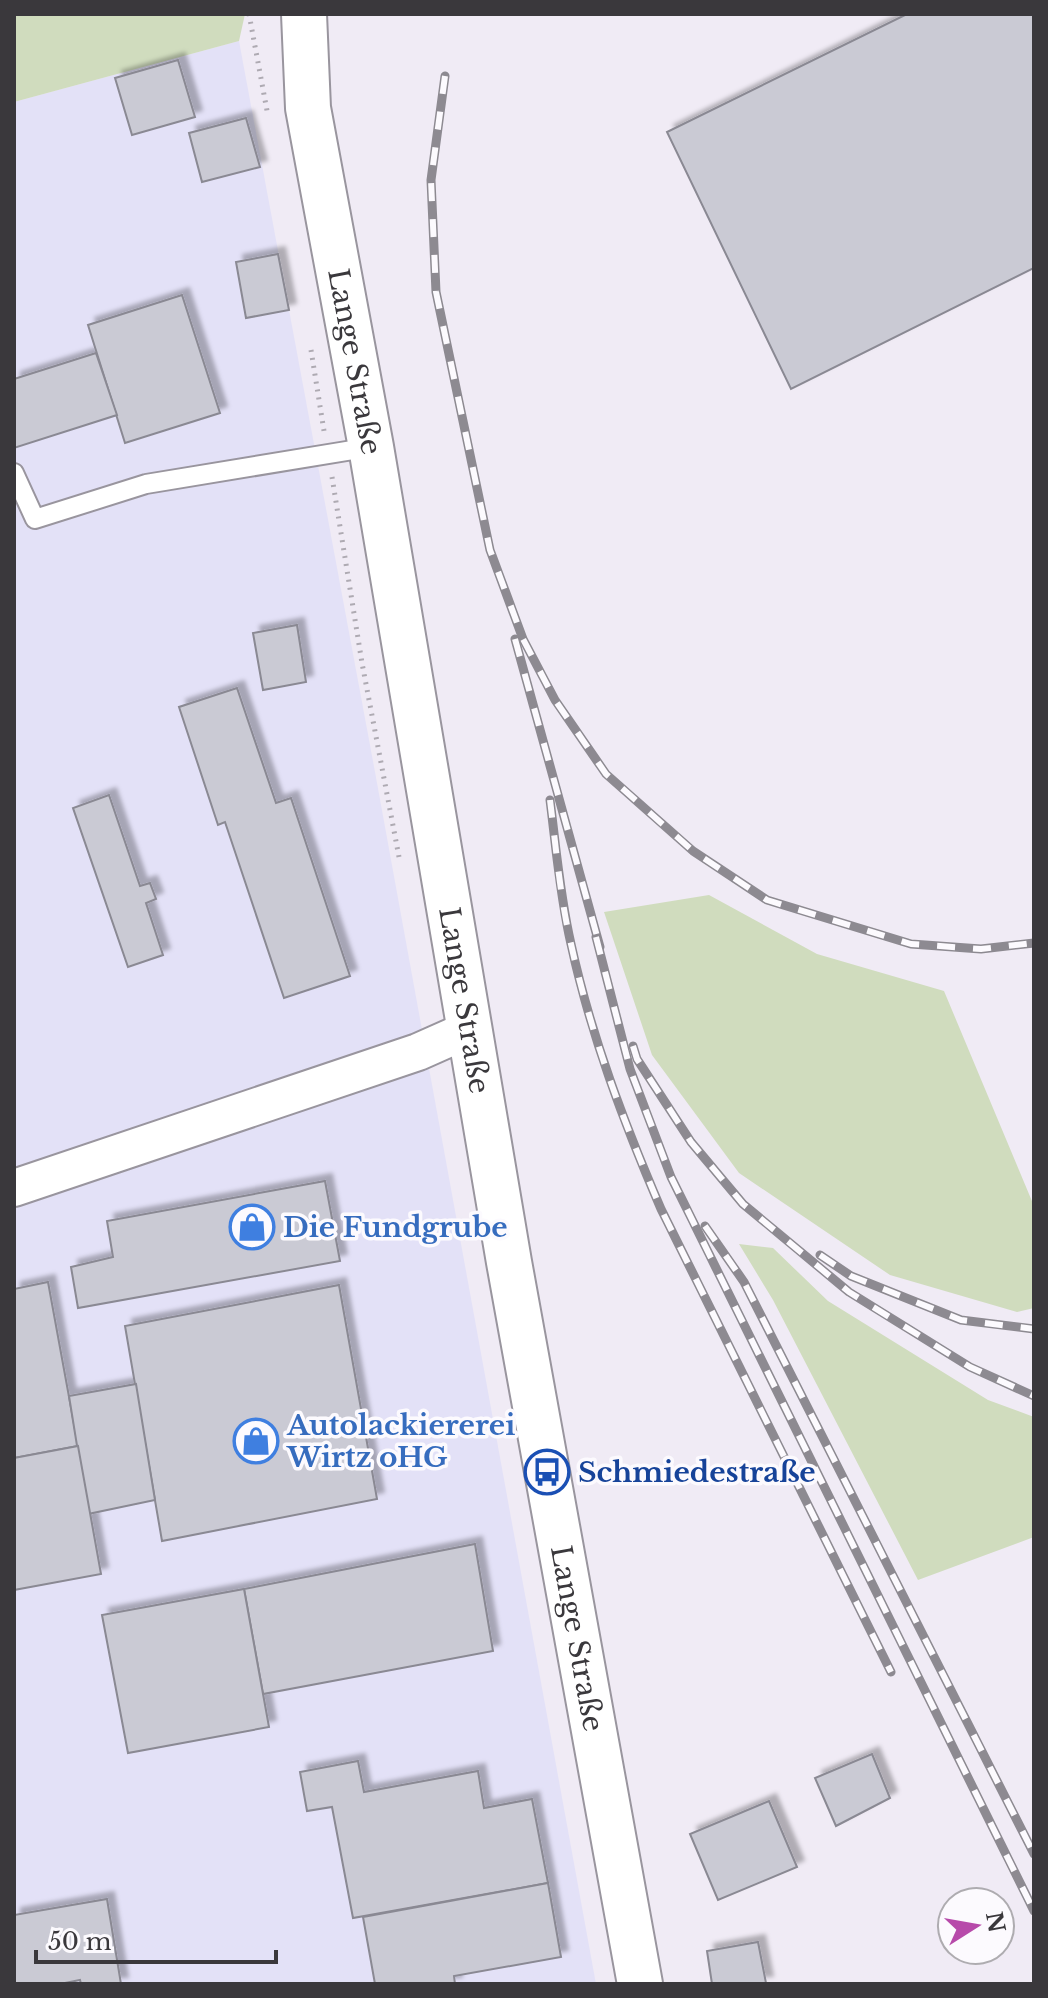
<svg xmlns="http://www.w3.org/2000/svg" width="1048" height="1998" viewBox="0 0 1048 1998" font-family="'Libre Baskerville',serif">
	<style>
		.commercial { fill: #e3e1f7 }
		.green { fill: #d0dcbe }
		.building { fill: #cacad4; stroke: #8a8993; stroke-width: 2; filter: url(#shadow) }
		.lines { fill: none; stroke-linecap: round; stroke-linejoin: round }
		.lane-casing { stroke: #99959e; stroke-width: 22 }
		.street-casing { stroke: #99959e; stroke-width: 40 }
		.secondary-casing { stroke: #99959e; stroke-width: 48 }
		.path { stroke: #aeaab2; stroke-width: 5; stroke-dasharray: 2 6; stroke-linecap: butt }
		.lane { stroke: #fff; stroke-width: 18 }
		.street { stroke: #fff; stroke-width: 36 }
		.secondary { stroke: #fff; stroke-width: 44 }
		.rail-casing { stroke: #8d8a91; stroke-width: 9 }
		.rail { stroke: #fcfafe; stroke-width: 6; stroke-dasharray: 18; stroke-linecap: butt }
		.labels { text-anchor: middle; stroke-width: 7; stroke-linejoin: round; paint-order: stroke }
		.street-label { font-size: 28px; fill: #3a383c; stroke: #fcfafe }
		.shop-label { font-size: 28px; font-weight: bold; fill: #366cbe; stroke: #fcfafe; text-anchor: start }
		.transit-label { font-size: 28px; font-weight: bold; fill: #164399; stroke: #fcfafe; text-anchor: start }
	</style>
	<defs>
		<filter id="shadow"><feDropShadow dx="7" dy="-7" stdDeviation="2" flood-color="#0004"/></filter>
	</defs>
	<rect width="100%" height="100%" fill="#f0ebf5"/>
	<!-- commercial -->
	<path class="commercial" d="M239,41L375,772L596,1984H14V102Z"/>
	<!-- green -->
	<g class="green">
		<path d="M14,14H245L239,41L14,102Z"/>
		<path d="M709,895L817,954L944,991L1034,1206V1308L1017,1312L890,1275L739,1173L652,1055L604,912Z"/>
		<path d="M739,1244L773,1248L828,1301L988,1400L1034,1417V1537L918,1580L773,1300Z"/>
	</g>
	<!-- building -->
	<g class="building">
		<path d="M907,14H1034V268L791,389L667,132Z"/>
		<path d="M178,60L195,117L132,135L115,78Z"/>
		<path d="M246,118L260,167L202,182L189,133Z"/>
		<path d="M278,254L289,310L246,318L236,262Z"/>
		<path d="M182,295L220,413L125,443L88,325Z"/>
		<path d="M96,353L117,415L14,448V379Z"/>
		<path d="M297,625L306,682L263,690L253,633Z"/>
		<path d="M237,688L276,803L291,798L350,976L284,998L225,822L218,825L179,707Z"/>
		<path d="M109,795L140,886L150,883L156,899L146,903L163,955L128,967L73,808Z"/>
		<path d="M325,1181L340,1261L78,1308L71,1267L113,1257L107,1221Z"/>
		<path d="M48,1282L78,1446L14,1458V1289Z"/>
		<path d="M339,1285L377,1499L162,1541L125,1326Z"/>
		<path d="M136,1384L155,1500L88,1514L69,1396Z"/>
		<path d="M78,1446L101,1574L14,1590V1458Z"/>
		<path d="M475,1544L493,1651L263,1694L244,1589Z"/>
		<path d="M244,1589L269,1727L128,1753L102,1615Z"/>
		<path d="M872,1754L890,1798L836,1826L815,1778Z"/>
		<path d="M358,1761L364,1792L478,1771L484,1808L532,1799L548,1883L353,1918L332,1807L307,1811L300,1772Z"/>
		<path d="M769,1801L797,1867L718,1900L690,1834Z"/>
		<path d="M548,1883L561,1957L454,1976L455,1984H375L363,1917Z"/>
		<path d="M107,1899L121,1984H81L80,1980L60,1984H14V1915Z"/>
		<path d="M758,1942L766,1983L712,1984L707,1951Z"/>
	</g>
	<g class="lines">
		<!-- lane casing -->
		<g class="lane-casing">
			<path id="lane" d="M14,473L35,519L146,484L371,447"/>
		</g>
		<!-- street casing -->
		<g class="street-casing">
			<path id="street" d="M14,1188L418,1052L472,1028"/>
		</g>
		<!-- secondary casing -->
		<g class="secondary-casing">
			<g id="secondary">
				<path id="s1" d="M304,14L308,108L371,447L509,1262L640,1984"/>
			</g>
		</g>
		<!-- path -->
		<g class="path">
			<path d="M249,14L268,116"/>
			<path d="M311,350L324,431"/>
			<path d="M332,477L362,663L399,857"/>
		</g>
		<!-- lane -->
		<use href="#lane" class="lane"/>
		<!-- street -->
		<use href="#street" class="street"/>
		<!-- secondary -->
		<use href="#secondary" class="secondary"/>
		<!-- rail casing -->
		<g class="rail-casing">
			<g id="rail">
				<path d="M445,76L431,180L436,292L490,550L523,639L555,700L606,774L693,851L767,900L911,944L981,949L1034,943"/>
				<path d="M515,639L600,947"/>
				<path d="M550,800C556,847 560,897 571,944C591,1036 624,1123 661,1209L891,1672"/>
				<path d="M596,937L630,1069L671,1177L1034,1911"/>
				<path d="M633,1046L637,1059L691,1142L743,1204L849,1292L970,1367L1034,1396"/>
				<path d="M705,1226L744,1282L1034,1854"/>
				<path d="M820,1255L851,1276L961,1320L1034,1329"/>
			</g>
		</g>
		<!-- rail -->
		<use href="#rail" class="rail"/>
	</g>
	<!-- icons -->
	<defs>
		<g id="shop-ring" transform="scale(2.3)"><circle r="9.5" fill="#fcfafe" stroke="#3f7fe0" stroke-width="1.5"/><path d="M-5-2.5h2.3a2.7 3.5 0 0 1 5.4 0H5L5.5 6h-11ZM-1.5-2.5h3a1.5 2.3 0 0 0-3 0Z" fill="#3f7fe0"/></g>
		<g id="bus-ring" transform="scale(2.3)"><circle r="9.5" fill="#fcfafe" stroke="#1a4fb4" stroke-width="1.5"/><path d="M-5-6H5V4H4V6H2V4H-2V6H-4V4H-5ZM-3.5-4V0h7V-4ZM-3.5 1.2v1.5H-2V1.2ZM2 1.2v1.5H3.5V1.2Z" fill="#1a4fb4"/></g>
	</defs>
	<g fill-rule="evenodd">
		<use href="#shop-ring" x="252" y="1227"/>
		<use href="#shop-ring" x="256" y="1441"/>
		<use href="#bus-ring" x="547" y="1472"/>
	</g>
	<g class="labels">
		<!-- street labels -->
		<g class="street-label">
			<text dy="10" stroke="none"><textPath href="#s1" startOffset="352">Lange Straße</textPath></text>
			<text dy="10" stroke="none"><textPath href="#s1" startOffset="1000">Lange Straße</textPath></text>
			<text dy="10" stroke="none"><textPath href="#s1" startOffset="1648">Lange Straße</textPath></text>
		</g>
		<!-- shop labels -->
		<g class="shop-label">
			<text x="283" y="1237">Die Fundgrube</text>
			<text x="287" y="1435">Autolackiererei<tspan x="287" dy="32">Wirtz oHG</tspan></text>
		</g>
		<!-- transit labels -->
		<g class="transit-label">
			<text x="578" y="1482">Schmiedestraße</text>
		</g>
	</g>
	<!-- border -->
	<rect width="1048" height="1998" fill="none" stroke="#3a383c" stroke-width="32"/>
	<!-- north arrow -->
	<g transform="translate(976 1926) rotate(79)"><circle r="38" fill="#fcfafe" stroke="#aeacb0" stroke-width="2"/>
	<path d="M0-6L14 30L0 20L-14 30Z" fill="#b74aaa"/>
	<text y="-12" font-size="22" font-weight="bold" text-anchor="middle" fill="#3a383c">N</text>
	</g>
	<!-- scale -->
	<path d="M36 1950v12h240v-12" fill="none" stroke="#3a383c" stroke-width="4"/>
	<text x="48" y="1950" font-size="24" fill="#3a383c" stroke="#fcfafe" stroke-width="6" paint-order="stroke">50 m</text>
</svg>
